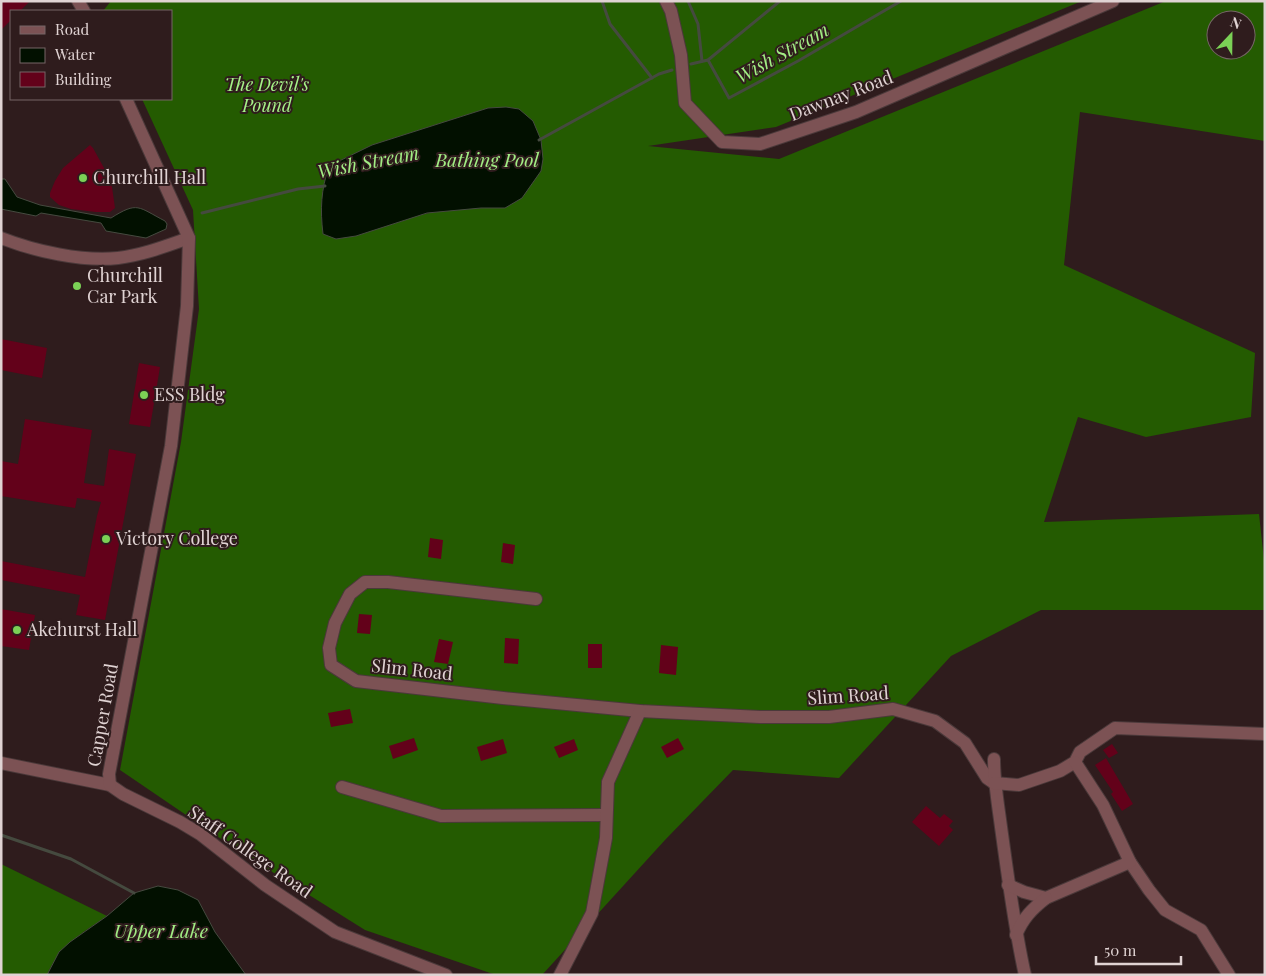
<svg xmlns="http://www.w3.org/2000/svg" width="1266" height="976" viewBox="0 0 1266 976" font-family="'Playfair Display',serif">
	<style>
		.forest { fill: #245b01; fill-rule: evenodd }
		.water { fill: #021000; stroke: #454a3f }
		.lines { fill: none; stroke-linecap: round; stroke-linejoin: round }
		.stream { stroke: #454a3f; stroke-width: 3 }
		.building { fill: #63011a }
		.minor-casing { stroke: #4b393a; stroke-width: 14 }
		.minor { stroke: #7c5254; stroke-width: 12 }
		.poi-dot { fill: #7bd156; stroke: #2f1c1d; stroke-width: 2 }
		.labels { text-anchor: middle; stroke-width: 4; stroke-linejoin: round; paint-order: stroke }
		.park-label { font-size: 18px; font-style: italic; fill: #a6f288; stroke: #2f1c1d }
		.street-label { font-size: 18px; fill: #e0d3d3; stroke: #2f1c1d }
		.poi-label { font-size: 18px; fill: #e0d3d3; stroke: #2f1c1d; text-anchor: start }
		.water-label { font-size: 19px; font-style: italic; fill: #a2ed84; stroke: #2f1c1d }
	</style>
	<rect width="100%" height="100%" fill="#2f1c1d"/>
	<!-- forest -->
	<g class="forest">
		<path d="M111,1H1082L776,127L648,146L779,159L1166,1H1265V141L1080,112L1064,265L1255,353L1251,417L1146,437L1078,417L1044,522L1259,514L1265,569V610H1041L951,656L839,778L733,770L665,840L542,975H496L365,930L239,851L120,770L181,442L199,309L193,210L142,99H171V11H103ZM1216,20H1246V50H1216ZM488,108L506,208C481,208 448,208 425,214C395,221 367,234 336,239L329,166L372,145Z"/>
		<path d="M1,864L107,916C81,934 60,945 47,975H1Z"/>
	</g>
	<!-- water -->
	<g class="water">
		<path d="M506,107L519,109L533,121L541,140L543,159L541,171L522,198L505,208H481L427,213L356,236L336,239L323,234C320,209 321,190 329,166L372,145L488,108Z"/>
		<path d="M1,179H5L17,197L40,205L111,218C138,201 138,207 165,221L167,224L166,229L146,238L106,231L101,223L41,213L36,216L1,209Z"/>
		<path d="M158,886L178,890L198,900L215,932L246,975H47L59,952L70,942L107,916L134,893Z"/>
	</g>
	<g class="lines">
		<!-- stream -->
		<g class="stream">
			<path d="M602,1L610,24L652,78"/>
			<path d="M688,1L698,24L702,61"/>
			<path d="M708,60L729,98L798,61L901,1"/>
			<path d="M691,64L708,60L780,1"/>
			<path d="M539,140L659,74L672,70"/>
			<path d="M202,213L298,189L325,186"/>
			<path d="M1,835L71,859L134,893"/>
		</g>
	</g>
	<!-- building -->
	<g class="building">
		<path d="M1,1H30L20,11H11V20L1,30Z"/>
		<path d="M90,145L93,148L104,168L112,187L115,208L110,212H96L71,209L59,205L50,197V193L55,181L63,168Z"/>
		<path d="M1,339L47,348L42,378L1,370Z"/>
		<path d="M139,363L160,367L150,427L129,424Z"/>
		<path d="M25,419L92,430L84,483L104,486L109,449L136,454L105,620L76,615L80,595L1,580V561L85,577L97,516L101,502L77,498L75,508L1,496V461L18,464Z"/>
		<path d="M430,538L443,540L441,559L428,557Z"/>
		<path d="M503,543L515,545L513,564L501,562Z"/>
		<path d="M1,609L35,615L29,650L1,646Z"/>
		<path d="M359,614L372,615L370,634L357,633Z"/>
		<path d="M505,638L519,639L518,664L504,663Z"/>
		<path d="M439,639L453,642L448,664L434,662Z"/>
		<rect x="588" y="644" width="14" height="24"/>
		<path d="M661,645L678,647L676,675L659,673Z"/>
		<path d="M350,709L353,723L331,727L328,713Z"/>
		<path d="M414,738L418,750L393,759L389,746Z"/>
		<path d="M678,738L684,749L667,758L661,747Z"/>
		<path d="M503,739L507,753L481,761L477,747Z"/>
		<path d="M574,739L578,750L559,758L554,747Z"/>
		<path d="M1112,744L1118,753L1109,758L1103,750Z"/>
		<path d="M1106,758L1133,804L1122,811L1111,794L1113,792L1095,765Z"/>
		<path d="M926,806L940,818L944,814L953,821L949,826L953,830L939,846L912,822Z"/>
	</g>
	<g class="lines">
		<!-- minor casing -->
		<g class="minor-casing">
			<g id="minor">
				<path d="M78,1L84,11"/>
				<path d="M666,1L671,11L681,55L685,103L722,142L760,144L856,112L1113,1"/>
				<path d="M1,238C34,251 83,262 118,258C143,255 166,246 189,238"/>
				<path d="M536,599L388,582H365L350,594L335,623L329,648L331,665L356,681L503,698L640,711L760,717H829L893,709L935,721L965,743L987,778L994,783"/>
				<path d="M994,759C994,782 998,804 1001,827C1008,877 1014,926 1025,975"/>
				<path d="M1,763L110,785L123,794L180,822L200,834L265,885L335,932L446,975"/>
				<path d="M994,783L1019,785L1060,771L1075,762L1080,752L1115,728L1265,734"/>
				<path d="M110,785L109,774L171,446L187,306L189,238L126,99"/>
				<path d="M342,787L441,816L606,815"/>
				<path d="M1130,862L1149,890L1165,910L1201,930L1229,975"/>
				<path d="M1008,885L1024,892L1046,898L1130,862L1103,805L1075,762"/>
				<path d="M1016,935C1023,918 1032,909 1046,898"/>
				<path d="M560,975L592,913L606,838L608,782L640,711"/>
			</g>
		</g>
		<!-- minor -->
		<use href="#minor" class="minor"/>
	</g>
	<!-- markers -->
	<g class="poi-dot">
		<circle cx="83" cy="178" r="5"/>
		<circle cx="77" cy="286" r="5"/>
		<circle cx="144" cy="395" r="5"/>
		<circle cx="106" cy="539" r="5"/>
		<circle cx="17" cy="630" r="5"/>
	</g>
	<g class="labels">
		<!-- park labels -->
		<g class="park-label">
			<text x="267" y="91">The Devil's<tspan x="267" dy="21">Pound</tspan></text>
		</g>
		<!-- street labels -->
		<g class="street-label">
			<text transform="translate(841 96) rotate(-21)" y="6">Dawnay Road</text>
			<text transform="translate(412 670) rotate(6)" y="6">Slim Road</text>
			<text transform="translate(848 696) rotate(-4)" y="6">Slim Road</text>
			<text transform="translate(103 715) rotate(-80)" y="6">Capper Road</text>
			<text transform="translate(250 852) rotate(35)" y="6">Staff College Road</text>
		</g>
		<!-- poi labels -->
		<g class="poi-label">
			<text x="93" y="184">Churchill Hall</text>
			<text x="87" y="282">Churchill<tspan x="87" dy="21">Car Park</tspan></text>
			<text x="154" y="401">ESS Bldg</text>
			<text x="116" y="545">Victory College</text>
			<text x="27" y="636">Akehurst Hall</text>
		</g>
		<!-- water labels -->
		<g class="water-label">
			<text transform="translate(782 53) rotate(-29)" y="7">Wish Stream</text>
			<text x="487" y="167">Bathing Pool</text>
			<text transform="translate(368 162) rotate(-11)" y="7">Wish Stream</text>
			<text x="161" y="938">Upper Lake</text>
		</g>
	</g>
	<!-- border -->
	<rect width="1266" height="976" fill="none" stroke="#e0d3d3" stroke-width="5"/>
	<!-- legend -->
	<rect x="10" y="10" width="162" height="90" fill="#2f1c1d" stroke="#766566"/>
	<rect x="20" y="26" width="25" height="8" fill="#7c5254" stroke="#766566"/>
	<text x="55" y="35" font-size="15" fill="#e0d3d3">Road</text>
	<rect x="20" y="48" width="25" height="15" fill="#021000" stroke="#766566"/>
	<text x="55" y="60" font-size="15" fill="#e0d3d3">Water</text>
	<rect x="20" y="72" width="25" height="15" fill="#63011a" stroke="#766566"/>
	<text x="55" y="85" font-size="15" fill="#e0d3d3">Building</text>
	<!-- north arrow -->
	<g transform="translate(1231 35) rotate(22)"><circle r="24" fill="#2f1c1d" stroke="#766566"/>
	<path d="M0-4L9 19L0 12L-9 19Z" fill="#7bd156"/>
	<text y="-8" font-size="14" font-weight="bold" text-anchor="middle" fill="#e0d3d3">N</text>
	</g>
	<!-- scale -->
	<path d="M1096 956v8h85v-8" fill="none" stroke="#e0d3d3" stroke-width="2.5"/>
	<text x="1104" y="956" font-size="15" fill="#e0d3d3" stroke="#2f1c1d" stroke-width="4" paint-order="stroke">50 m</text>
</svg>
